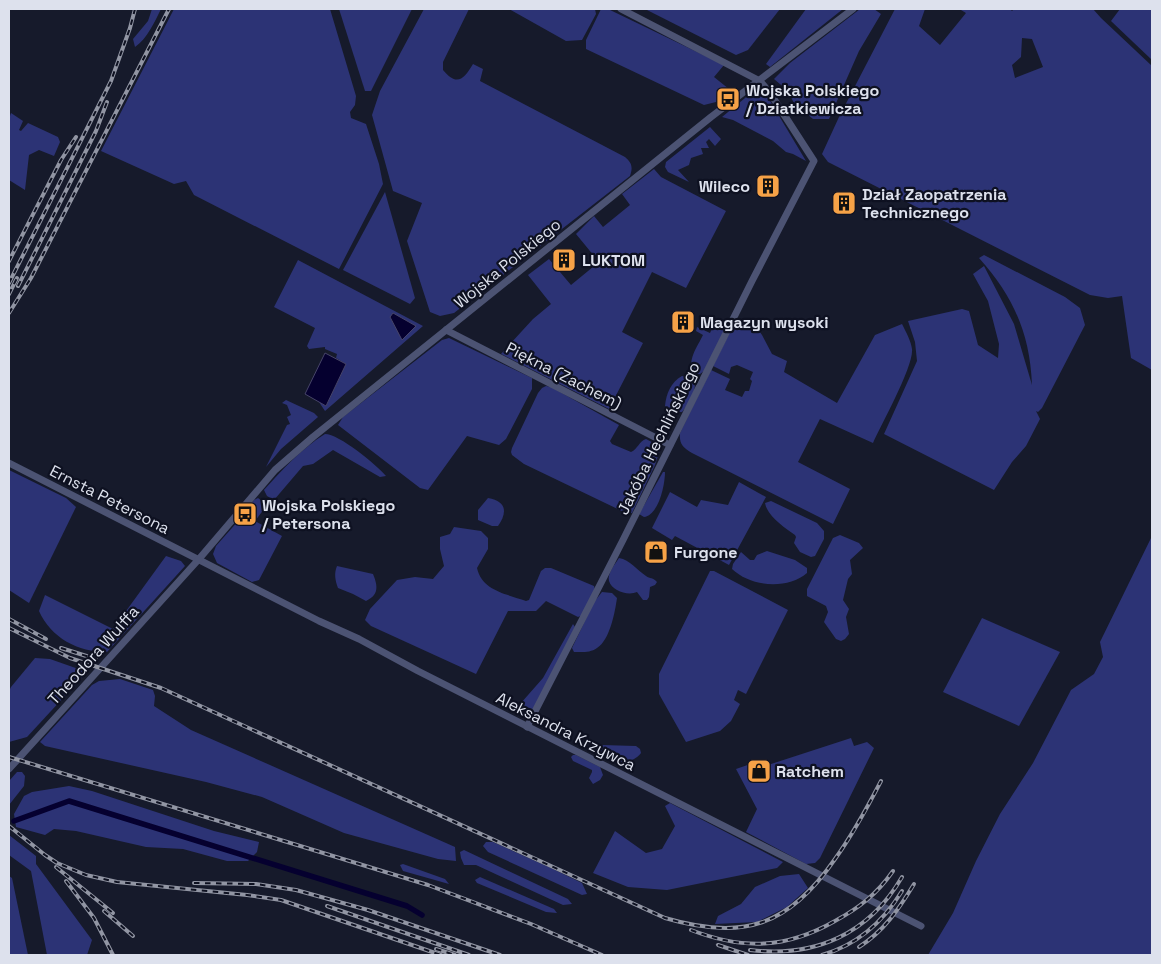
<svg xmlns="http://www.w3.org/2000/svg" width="1161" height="964" viewBox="0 0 1161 964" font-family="'Space Grotesk',sans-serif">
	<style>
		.green { fill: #2c3375; fill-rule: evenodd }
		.water { fill: #05002f; stroke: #464468 }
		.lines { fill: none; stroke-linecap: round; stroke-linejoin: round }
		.canal { stroke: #05002f; stroke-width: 5.5 }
		.minor { stroke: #4c5373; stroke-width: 7 }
		.rail-casing { stroke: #9195a3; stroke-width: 4 }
		.rail { stroke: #0e1121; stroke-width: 2; stroke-dasharray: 5.5; stroke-linecap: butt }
		.labels { text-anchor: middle; stroke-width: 4.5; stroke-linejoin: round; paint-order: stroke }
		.poi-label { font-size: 16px; font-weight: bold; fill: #dde1ed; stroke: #0e1121; text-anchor: start }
		.street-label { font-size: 16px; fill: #dde1ed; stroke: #0e1121 }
	</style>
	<rect width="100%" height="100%" fill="#161a2b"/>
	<!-- green -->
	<g class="green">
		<path d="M152,9H161C155,21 147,39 135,47L133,39L148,21Z"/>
		<path d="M174,9H330L356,96L355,105L350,112L351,118L366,124L379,164L383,184L339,269L194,195L186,181L174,184L101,151Z"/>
		<path d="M339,9H412L371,91H365Z"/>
		<path d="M424,9H469L443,62V70C457,87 464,79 473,64L483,69L480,81L625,157C632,163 633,167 630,176L454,313L440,316L430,312L407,241L422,203L393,191L372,115L380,91Z"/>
		<path d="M509,9H595L596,14L582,40L566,41Z"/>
		<path d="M601,9H608L724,65L714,77L729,89L716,102L704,105L586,49V40Z"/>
		<path d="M645,9H780L748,50L736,55Z"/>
		<path d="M806,9H843L770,67L766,64Z"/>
		<path d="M860,9H874L881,14L859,51L829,119H813L794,103L787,90L774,79L790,63Z"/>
		<path d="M895,9H925L919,26L940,45L966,13L961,10L963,9H1010L1012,11L1014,9H1093L1101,18L1152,66V370L1131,358L1122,296L1108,298L1090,295L828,162L822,154L839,117ZM1022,38L1032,39L1043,67L1015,78L1012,65L1021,57Z"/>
		<path d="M1120,9H1152V60L1111,21Z"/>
		<path d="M756,89H763L806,161L793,154L786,152L773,141L733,120L722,117Z"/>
		<path d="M11,113L23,121L19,130L21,131L28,123L58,137L60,142L54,156L39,150L29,155L25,190L9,180V119Z"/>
		<path d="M710,127L721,139L715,146L709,139L706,142L709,148H701L703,154L691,158L689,165L678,170L689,182L668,172L665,167L666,162Z"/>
		<path d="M654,169L661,177L726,211L686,288L652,272L622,332L643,343L609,409L501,354L533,319L551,304L528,275L549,259L571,285L599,262L576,234L594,216L603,227L630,205L622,194Z"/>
		<path d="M385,192L415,298L410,304L343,270Z"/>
		<path d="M984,255L1065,297L1080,308L1085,325L1042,408L1038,412L1036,411L1040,419L1026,446L1012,462L994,490L884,434L917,361L915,342L908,321L962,309L969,311L978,345L998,358L999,344L988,301L973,274L984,266L1014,324L1032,385C1030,333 1013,296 979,258Z"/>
		<path d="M298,260L423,326L325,411L319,402L326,406L346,364L336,358L337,354L325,349V347L309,349L307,346L315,328L274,307Z"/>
		<path d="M717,318L725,322L727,325L704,371L700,374H695C685,362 698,346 703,335L696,331L697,327L710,333Z"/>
		<path d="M750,318L762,335L772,354L787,361L784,372L837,403L875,335L902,324C906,332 911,341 912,349C914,366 881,425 873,443L820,419L798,462L850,489L833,524L692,453C683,448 679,444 680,433L711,370L730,379L725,390L742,397L745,391H749L752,381L750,379L753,372L737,365L731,367L729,374L713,366L735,322Z"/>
		<path d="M449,338L532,378V389L506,439L499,445L467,436L428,490L420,488L338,425L343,417L442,340Z"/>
		<path d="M682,376L693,378C699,388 689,404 682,412H673L665,406C666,394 671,382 682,376Z"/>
		<path d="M546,386L551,387L619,425L610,441L612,444L631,452C638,449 639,441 646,439L661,447L655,465L632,513H626L524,464L512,455L511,452L512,448L538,393L542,388Z"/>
		<path d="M286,400L314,413L318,417L281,449L266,467L287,425L290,424L287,417L291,415L287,405L282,403Z"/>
		<path d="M325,434C339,434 376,464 386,476L380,477L333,450L313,464L303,466L274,500L267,496L264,490C283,469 301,449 325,434Z"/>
		<path d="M9,470L66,498L76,507L29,603L9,590Z"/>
		<path d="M663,472H665C665,484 659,515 644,517L639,514Z"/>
		<path d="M739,482L766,497L729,565L675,536L672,540L652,528L670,492L697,507L701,500L728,505Z"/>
		<path d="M258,498L267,505L255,521L282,536L259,580L252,582L217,563L213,554L216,546L239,520L248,517L251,512L247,509L254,500Z"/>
		<path d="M488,498C506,501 508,512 498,526H492L478,520V510Z"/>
		<path d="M771,501L817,523L824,531V539L815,556L811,557L800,552L794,543L796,537L795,535C785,528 767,516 765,503Z"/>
		<path d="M454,527L481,531L488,538V549L477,568C482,591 507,594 526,601L529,600L541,571L545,568H551L594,586L595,590L583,615L578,617L546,601L536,611H508L476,674L371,626L365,620L370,609L397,580L415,577L433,579L444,566L440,549V537L450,534Z"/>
		<path d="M840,535L859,543L863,548L850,560L852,574L848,579L843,600L849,609L846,617L849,634L845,639L841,641L836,639L824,622L828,612L826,606L807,596V589L833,538Z"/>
		<path d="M1152,536V955H928L953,913L976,861L1000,814L1033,763L1071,690L1094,674L1103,657L1100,642Z"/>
		<path d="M767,551L795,560L807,568V573C787,590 751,587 732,569L733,564L741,552L750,560H754L757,555Z"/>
		<path d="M166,556L181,561L185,566L107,652C78,652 51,638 39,611L45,595L113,629Z"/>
		<path d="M619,558C630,560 637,570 646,576C650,579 653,577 657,582L655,585L650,587L649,597L647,600H643L637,592C628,596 612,591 609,581C607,574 615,564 619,558Z"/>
		<path d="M337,566L373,574C378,586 379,595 366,601L353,594L338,588C335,580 334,573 337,566Z"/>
		<path d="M710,571H714L788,610L746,694L738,690L734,700L740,704L731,721L720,731L686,742L659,694V674Z"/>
		<path d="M602,592L612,593L617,598C615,612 610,640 597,648C590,653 582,652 574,652L572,648L594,602Z"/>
		<path d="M982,618L1060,652L1019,726L943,692Z"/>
		<path d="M573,624L575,627L533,710L528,713L522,707L521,703L543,678Z"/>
		<path d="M35,658L50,659L87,672L27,737L9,742V691L11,687Z"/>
		<path d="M120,679L153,690L155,696L154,706L191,730L455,847L456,861L438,859L344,833L262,797L206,782L45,746L40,742L92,685L99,681Z"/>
		<path d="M851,738L854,746L867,742L874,748L820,858L815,863L806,864L746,832L757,809L736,769L762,760L768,765Z"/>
		<path d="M602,745L636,746L640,749L641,753C631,766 612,763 601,754L599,749Z"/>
		<path d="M573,755H576L600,767L603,775L600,780L593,784L589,778L592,772V770L573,761L571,757Z"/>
		<path d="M17,772H22L25,776L24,786L9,805V781Z"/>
		<path d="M69,786L92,791L214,831L259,842L257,852L248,861H227L183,849L146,847L76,831L54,829L45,835L16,827L14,814L24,796L32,792Z"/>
		<path d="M670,803L783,862L777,868L667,890L628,887L593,873L615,831L646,853L662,849L675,826L665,806Z"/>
		<path d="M9,835L36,856V864L92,940L87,955H47L31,871L9,855Z"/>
		<path d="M486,842H493L551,868L582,883L587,894L582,895L488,852L483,846Z"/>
		<path d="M464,850L568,899L572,904L563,905L476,865H464L461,858L460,852Z"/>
		<path d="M403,864L445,879L449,884L403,871L400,865Z"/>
		<path d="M799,874L808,888L787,907L757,922L715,924L718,916L741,904L755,887L780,876Z"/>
		<path d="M9,876L12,878L28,955H10L9,948Z"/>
		<path d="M480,877L554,909L557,913L546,912L477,883L475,880Z"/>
	</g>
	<!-- water -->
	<g class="water">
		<path d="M393,313L416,326L402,340L390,317Z"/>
		<path d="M325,353L346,364L326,406L305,394Z"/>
	</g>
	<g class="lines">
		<!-- canal -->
		<path class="canal" d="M14,821L69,801L407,906L422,915"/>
		<!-- minor -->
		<g class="minor">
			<path d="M446,330L670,445"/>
			<path d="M9,463L319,621L359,639L418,671L921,926"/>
			<path d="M527,727L623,540L752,281L814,161L770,93L760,81L621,9"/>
			<path d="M9,769L199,559L275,470L313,437L711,117L853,9"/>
		</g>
		<!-- rail casing -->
		<g class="rail-casing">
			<g id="rail">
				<path d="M9,261L61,160L76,137"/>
				<path d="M9,283L111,81L130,28L135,9"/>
				<path d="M18,286L96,131L107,102"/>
				<path d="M9,294L17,278"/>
				<path d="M9,313L31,278L169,9"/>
				<path d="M9,619L46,639"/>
				<path d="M9,628L70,658L161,688L665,918C743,941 789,926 835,859C853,834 867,808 881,781"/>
				<path d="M61,648L96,659"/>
				<path d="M9,757L428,885L531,924L602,955"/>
				<path d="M9,826L45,855L57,863L86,875L117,882L247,895L281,900L441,955"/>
				<path d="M56,867L113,913"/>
				<path d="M66,881L94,918L113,955"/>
				<path d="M194,883L256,884L296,890L368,910L500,955"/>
				<path d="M327,906L469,955"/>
				<path d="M104,911L133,936"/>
				<path d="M691,930C743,950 786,949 835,921C859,908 877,894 893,871"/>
				<path d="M718,945L748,955"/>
				<path d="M859,947C884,931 899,909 914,884"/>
				<path d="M436,949L455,955"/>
				<path d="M750,950C815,958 869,934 902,877"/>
				<path d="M822,955C857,945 883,922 902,891"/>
			</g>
		</g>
		<!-- rail -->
		<use href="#rail" class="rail"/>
	</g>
	<!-- icons -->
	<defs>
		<g id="bus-square" transform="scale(1.25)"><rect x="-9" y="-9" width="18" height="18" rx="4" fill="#f6a247" stroke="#0e1121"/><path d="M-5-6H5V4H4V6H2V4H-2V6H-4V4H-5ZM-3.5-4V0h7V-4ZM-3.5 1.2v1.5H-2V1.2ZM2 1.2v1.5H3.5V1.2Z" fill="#111"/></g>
		<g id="building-square" transform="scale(1.25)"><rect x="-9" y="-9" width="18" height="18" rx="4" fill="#f6a247" stroke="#0e1121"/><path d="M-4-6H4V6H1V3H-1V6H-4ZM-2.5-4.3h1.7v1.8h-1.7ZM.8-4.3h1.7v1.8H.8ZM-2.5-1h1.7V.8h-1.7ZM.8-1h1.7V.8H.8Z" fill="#111"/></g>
		<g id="shop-square" transform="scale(1.25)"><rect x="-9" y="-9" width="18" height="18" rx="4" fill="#f6a247" stroke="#0e1121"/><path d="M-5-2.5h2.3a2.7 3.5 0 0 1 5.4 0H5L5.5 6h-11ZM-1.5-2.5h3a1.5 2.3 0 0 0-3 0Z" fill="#111"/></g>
	</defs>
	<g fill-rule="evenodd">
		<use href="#bus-square" x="728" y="99"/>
		<use href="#building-square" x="768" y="186"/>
		<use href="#building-square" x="844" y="203"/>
		<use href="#building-square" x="564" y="260"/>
		<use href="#building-square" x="683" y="322"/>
		<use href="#bus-square" x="245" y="514"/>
		<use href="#shop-square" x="656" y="552"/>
		<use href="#shop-square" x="759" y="771"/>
	</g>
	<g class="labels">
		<!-- poi labels -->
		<g class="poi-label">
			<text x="746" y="96">Wojska Polskiego<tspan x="746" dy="18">/ Dziatkiewicza</tspan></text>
			<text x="750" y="192" text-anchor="end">Wileco</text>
			<text x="862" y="200">Dział Zaopatrzenia<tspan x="862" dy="18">Technicznego</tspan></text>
			<text x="582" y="266">LUKTOM</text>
			<text x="700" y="328">Magazyn wysoki</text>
			<text x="262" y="511">Wojska Polskiego<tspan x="262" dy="18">/ Petersona</tspan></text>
			<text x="674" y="558">Furgone</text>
			<text x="776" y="777">Ratchem</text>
		</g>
		<!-- street labels -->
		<g class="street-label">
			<text transform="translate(507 263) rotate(-39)" y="6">Wojska Polskiego</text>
			<text transform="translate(564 375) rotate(27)" y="6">Piękna (Zachem)</text>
			<text transform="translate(658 438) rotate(-64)" y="6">Jakóba Hechlińskiego</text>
			<text transform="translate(110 499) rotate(27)" y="6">Ernsta Petersona</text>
			<text transform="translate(93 655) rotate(-48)" y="6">Theodora Wulffa</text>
			<text transform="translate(566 731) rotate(27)" y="6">Aleksandra Krzywca</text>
		</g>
	</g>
	<!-- border -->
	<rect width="1161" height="964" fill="none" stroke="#dde1ed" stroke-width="20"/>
</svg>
